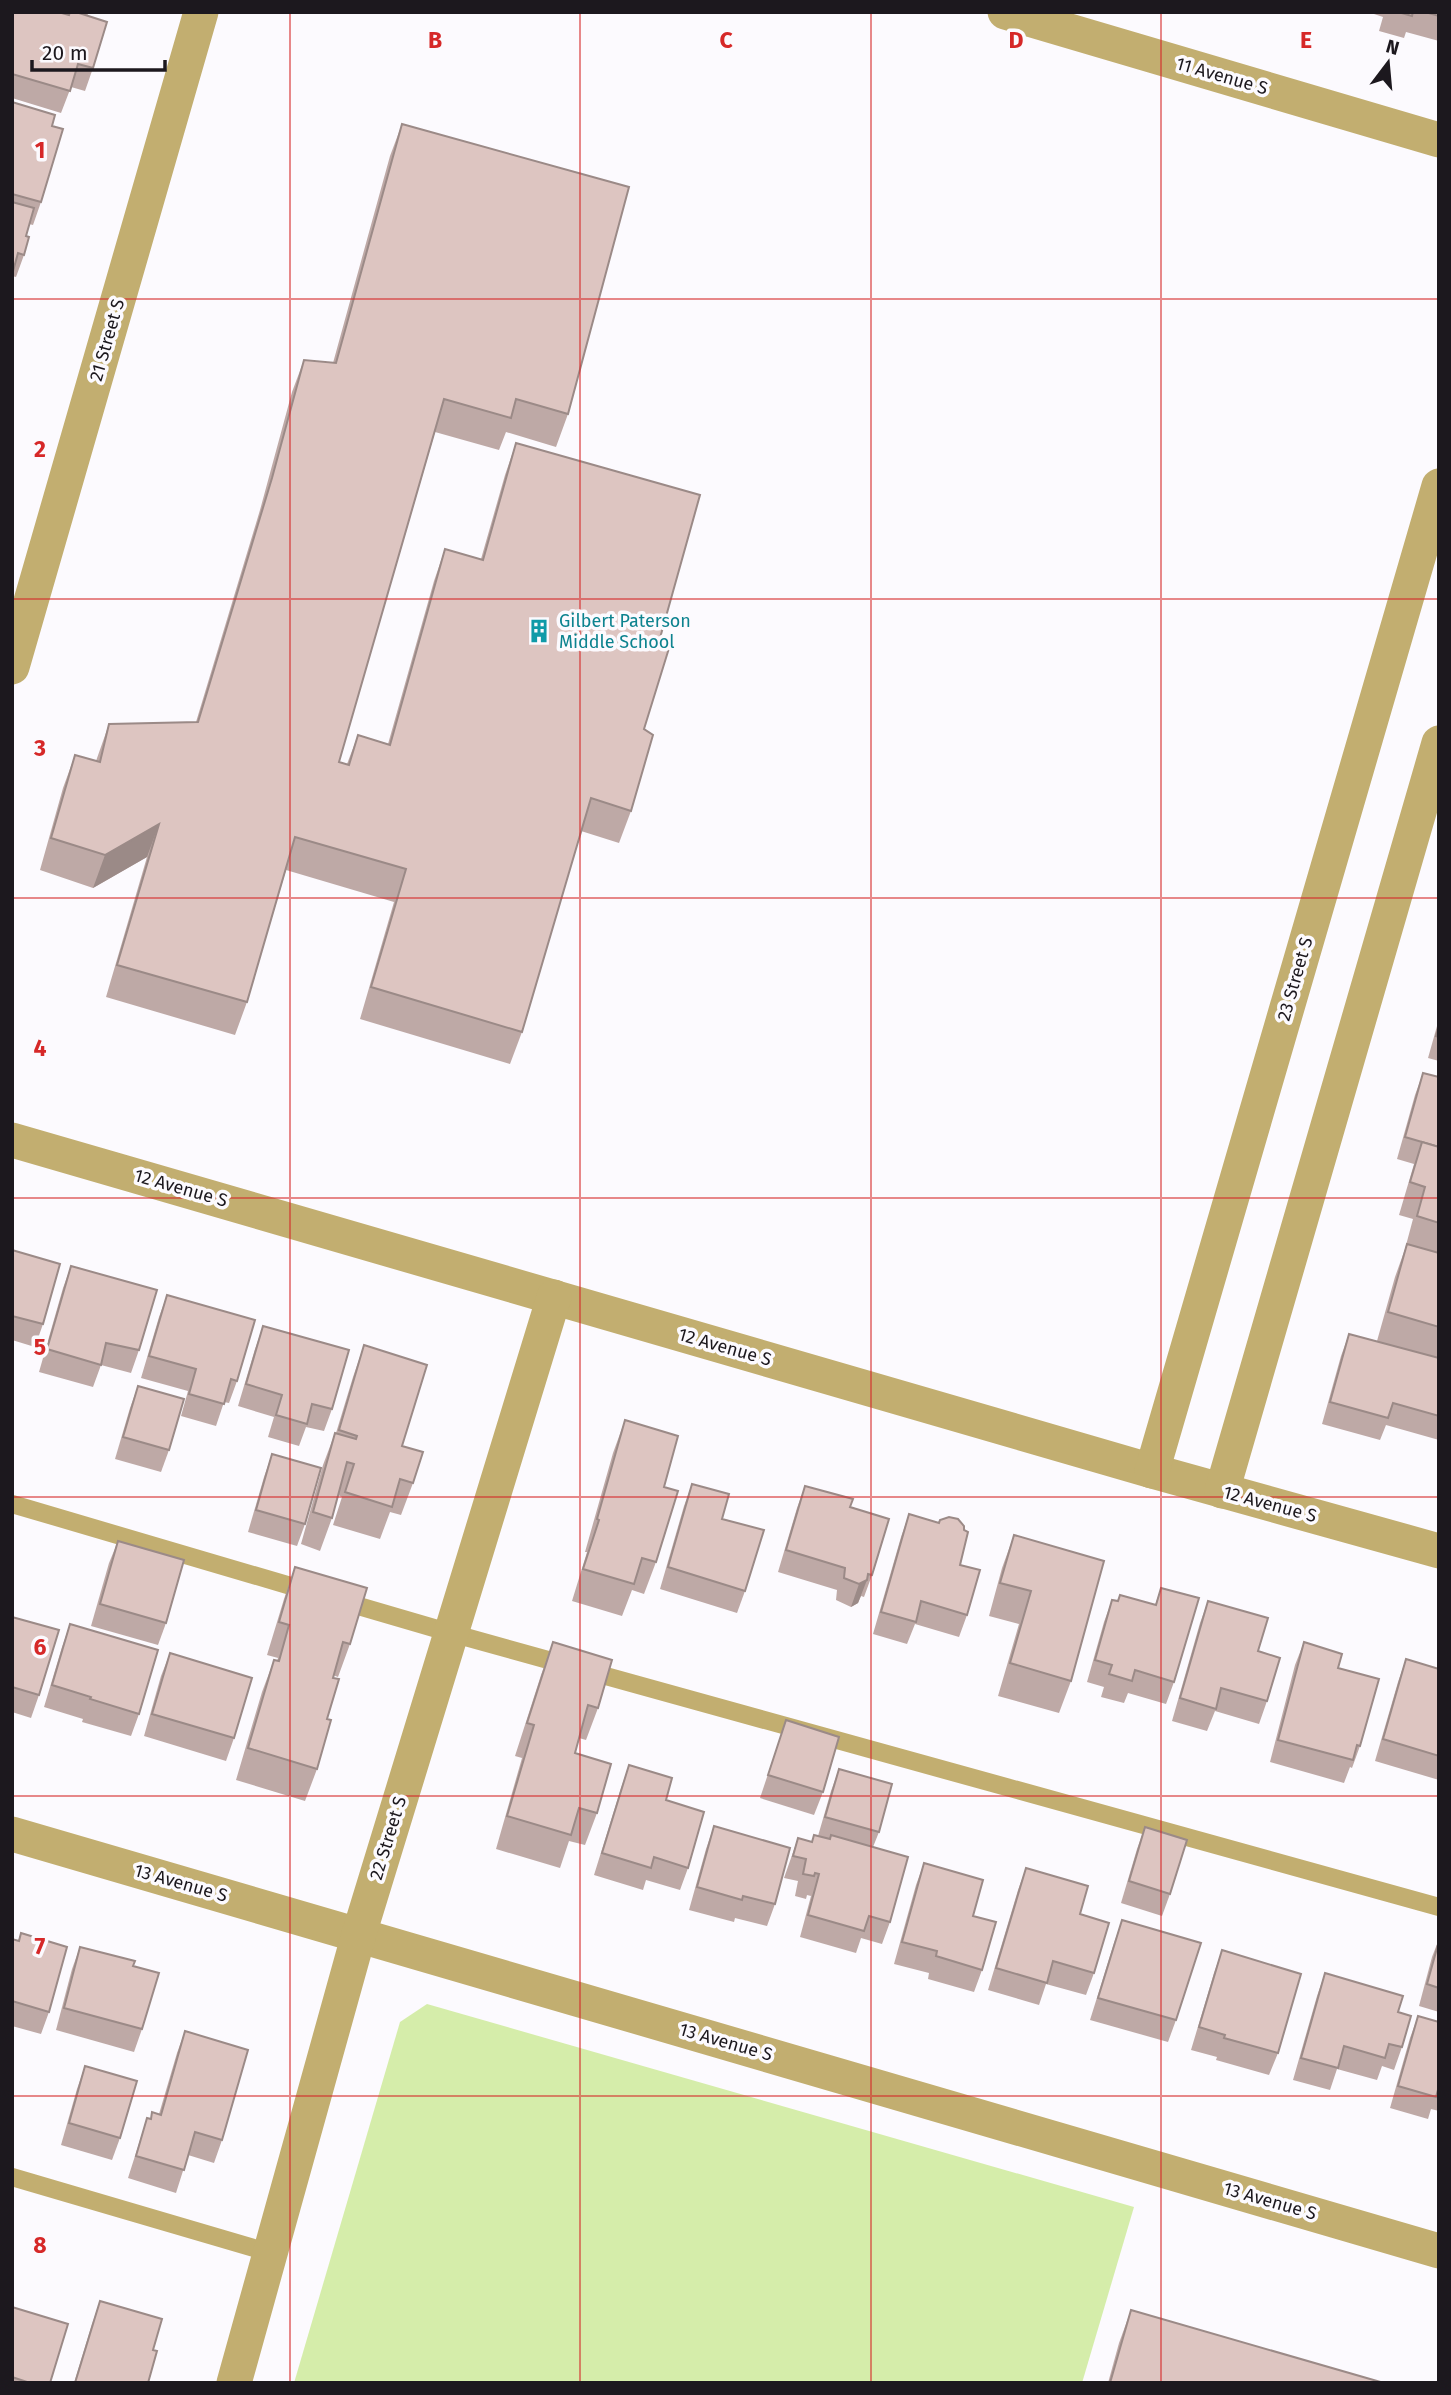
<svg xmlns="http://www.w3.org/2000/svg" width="1451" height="2395" viewBox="0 0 1451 2395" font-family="'Fira Sans',sans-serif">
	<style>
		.green { fill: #d5edaa }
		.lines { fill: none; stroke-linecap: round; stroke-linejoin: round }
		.service { stroke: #c2ae70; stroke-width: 18 }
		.minor { stroke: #c2ae70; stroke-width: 35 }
		.wall { fill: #bea9a6 }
		.shaded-wall { fill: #9b8a87 }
		.building { fill: #ddc5c1; stroke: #9b8a87; stroke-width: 2 }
		.grid { fill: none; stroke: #d62828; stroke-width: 2; stroke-opacity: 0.55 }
		.labels { text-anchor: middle; stroke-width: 7; stroke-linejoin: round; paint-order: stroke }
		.street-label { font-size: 18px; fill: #1c181e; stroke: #fcfafe }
		.culture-label { font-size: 18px; fill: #0d838f; stroke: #fcfafe; text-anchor: start }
		.grid-label { font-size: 23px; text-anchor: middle; font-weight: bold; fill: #d62828; stroke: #fcfafe; stroke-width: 7; stroke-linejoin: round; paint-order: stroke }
	</style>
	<rect width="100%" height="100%" fill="#fcfafe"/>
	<!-- green -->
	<path class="green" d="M427,2004L1134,2207L1082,2383H294L400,2022Z"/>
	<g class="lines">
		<!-- service -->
		<g class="service">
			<path d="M12,1504L311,1592"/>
			<path d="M338,1600L451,1633L1439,1907"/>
			<path d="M12,2177L271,2253"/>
		</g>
		<!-- minor -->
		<g class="minor">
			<path d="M1005,12L1439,140"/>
			<path d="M12,667L201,12"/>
			<path d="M12,1140L1152,1471L1439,1551"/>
			<path d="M1152,1471L1439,486"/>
			<path d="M1222,1491L1439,743"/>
			<path d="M12,1834L1439,2251"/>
			<path d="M234,2383L359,1934L554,1297"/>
		</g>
	</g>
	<!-- wall -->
	<g class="wall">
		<path d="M12,12L68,15L70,12H89L87,16L93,68L85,91L71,87L61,113L12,98Z"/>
		<path d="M1368,12H1439V41L1406,32L1404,38L1379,31L1383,17Z"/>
		<path d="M12,102L52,126L41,202L33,225L29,224L26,236L24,255L16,277L12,276Z"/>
		<path d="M402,124L568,414L556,447L506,432L499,450L435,432L339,762L347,764L358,735L388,744L434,581L445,549L481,559L505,475L516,443L660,638L631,811L619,843L581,831L522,1032L510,1064L360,1019L394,902L286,870L247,1002L235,1035L106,997L147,857L93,888L40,870L63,788L75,755L96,761L109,724L196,722L260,510L292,392L304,360L333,363L390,156Z"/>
		<path d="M1439,1019V1061L1428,1058Z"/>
		<path d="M1423,1073L1439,1077V1440L1386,1425L1380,1440L1322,1424L1341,1356L1349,1334L1377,1341L1395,1277L1405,1249L1413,1219L1399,1215L1414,1164L1397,1159L1415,1095Z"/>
		<path d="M12,1250L43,1324L35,1347L12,1340Z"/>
		<path d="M71,1266L139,1350L131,1373L101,1365L93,1387L39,1372L63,1288Z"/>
		<path d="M167,1295L237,1381L229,1403L224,1402L216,1426L181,1416L188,1391L141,1378L159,1317Z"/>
		<path d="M263,1326L332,1409L324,1431L306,1427L299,1446L268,1437L274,1417L238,1406L255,1349Z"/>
		<path d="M364,1345L402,1446L413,1483L401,1515L390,1512L380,1539L333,1525L342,1497L338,1495L332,1518L320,1551L301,1544L323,1465L335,1433H336L353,1377Z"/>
		<path d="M138,1386L169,1450L161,1472L115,1459L130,1408Z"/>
		<path d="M625,1420L664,1487L656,1562L644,1594L632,1590L622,1616L572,1601L587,1552H585L613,1453Z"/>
		<path d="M272,1454L305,1524L297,1546L248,1532L264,1477Z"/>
		<path d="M692,1484L722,1519L745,1591L737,1613L660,1589L684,1506Z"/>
		<path d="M805,1486L850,1507L872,1575L864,1597L861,1596L858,1603L851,1607L836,1600L837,1590L778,1572L797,1508Z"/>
		<path d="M909,1514L939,1523L960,1565L967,1615L959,1637L915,1624L907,1644L873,1634L901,1537Z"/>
		<path d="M1014,1535L1071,1681L1059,1713L998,1696L1019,1624L989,1616L1002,1568Z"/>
		<path d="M118,1541L166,1623L158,1645L91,1626L109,1563Z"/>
		<path d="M295,1567L350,1644L338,1677L333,1675L327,1719L317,1769L305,1801L236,1780L262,1692L274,1660L277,1661L278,1658L267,1655L284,1599Z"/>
		<path d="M1161,1588L1174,1682L1166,1704L1128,1693L1124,1703L1101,1697L1104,1687L1087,1682L1104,1622L1112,1600L1117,1601L1155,1605Z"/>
		<path d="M1208,1601L1258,1651L1267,1701L1259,1724L1215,1711L1207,1731L1172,1721L1200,1623Z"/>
		<path d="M12,1617L39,1695L31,1718L12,1712Z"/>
		<path d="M70,1624L139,1714L131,1736L82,1722L83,1719L44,1707L62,1647Z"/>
		<path d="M553,1642L598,1708L586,1740L579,1738L575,1753L597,1813L585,1845L569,1841L560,1868L496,1849L522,1758L515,1756L541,1675Z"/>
		<path d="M1304,1642L1338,1668L1360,1746L1352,1768L1350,1767L1344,1783L1270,1762L1295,1665Z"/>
		<path d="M170,1653L234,1738L226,1761L144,1736L161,1676Z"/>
		<path d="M1406,1659L1439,1669V1780L1375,1761L1398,1682Z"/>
		<path d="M786,1720L823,1792L814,1815L760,1798Z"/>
		<path d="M629,1765L666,1800L688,1868L680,1890L646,1880L643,1890L594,1875L621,1788Z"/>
		<path d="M839,1769L879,1832L873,1847L890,1922L882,1944L861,1938L856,1953L800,1937L811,1896L807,1895L806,1899L795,1896L798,1881L784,1878L798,1838L811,1842L818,1836L831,1791Z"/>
		<path d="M714,1826L775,1904L767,1926L735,1918L734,1922L689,1910L706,1849Z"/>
		<path d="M1145,1827L1170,1894L1162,1916L1121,1903L1137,1849Z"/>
		<path d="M924,1863L973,1916L982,1970L974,1992L928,1979L929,1973L894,1964L916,1885Z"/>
		<path d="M1026,1868L1080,1914L1094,1973L1086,1995L1046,1984L1039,2005L988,1990L1018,1890Z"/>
		<path d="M1122,1920L1176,2020L1168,2042L1090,2020L1114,1943Z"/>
		<path d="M21,1933L49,2012L41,2034L12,2026V1939L18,1941Z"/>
		<path d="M1439,1939V2012L1419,2006L1432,1957Z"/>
		<path d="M80,1947L133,1966L142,2029L134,2052L56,2030L72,1969Z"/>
		<path d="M1222,1950L1278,2053L1269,2075L1216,2060L1217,2057L1191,2050L1214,1973Z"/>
		<path d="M1325,1973L1398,2012L1402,2047L1394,2070L1382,2066L1377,2080L1337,2069L1330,2090L1293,2080L1317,1996Z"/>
		<path d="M1418,2016L1439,2022V2111L1431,2109L1428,2119L1390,2108L1410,2038Z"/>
		<path d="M185,2031L222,2140L214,2163L188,2155L176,2193L128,2178L147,2118L150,2119L159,2114L177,2053Z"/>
		<path d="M85,2066L120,2138L112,2160L61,2145L77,2089Z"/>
		<path d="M100,2301L153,2350L148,2383H74L92,2324Z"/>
		<path d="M12,2307L50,2383H12Z"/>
		<path d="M1131,2310L1384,2383H1108L1119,2343Z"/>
	</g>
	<!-- shaded-wall -->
	<g class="shaded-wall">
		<path d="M159,824L147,857L93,888L105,855Z"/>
		<path d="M867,1580L858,1603L851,1607L859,1584Z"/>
	</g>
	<!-- building -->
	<g class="building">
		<path d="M12,12H58L69,15L70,12H76L107,22L93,68L78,64L70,91L12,74Z"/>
		<path d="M1398,12H1413L1412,16Z"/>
		<path d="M1425,12H1439V16Z"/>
		<path d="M12,102L55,115L52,126L63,129L41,202L12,194Z"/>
		<path d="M402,124L629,187L568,414L516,399L511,418L444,399L339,762L349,765L358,735L390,745L445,549L483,560L516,443L700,495L660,638L670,645L644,729L653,735L631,811L591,798L522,1032L371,987L406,869L295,837L247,1002L117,965L159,824L105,855L51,838L75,755L100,762L109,724L198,722L272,478L304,360L336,363Z"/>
		<path d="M12,202L34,208L26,236L29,237L24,255L18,253L12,275Z"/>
		<path d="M1439,1025V1037L1436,1036Z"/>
		<path d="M1423,1073L1439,1077V1147L1405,1137Z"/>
		<path d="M1422,1142L1439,1147V1223L1417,1216L1425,1187L1410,1182Z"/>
		<path d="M1407,1244L1439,1253V1327L1388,1312Z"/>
		<path d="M12,1250L60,1264L43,1324L12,1316Z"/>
		<path d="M71,1266L157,1290L139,1350L106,1343L101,1365L47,1349Z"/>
		<path d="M167,1295L255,1320L237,1381L231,1379L224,1404L189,1394L196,1369L149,1356Z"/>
		<path d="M263,1326L349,1350L332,1409L312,1404L307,1424L276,1415L282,1395L246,1384Z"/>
		<path d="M1349,1334L1439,1358V1416L1393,1403L1388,1418L1330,1402Z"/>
		<path d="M364,1345L427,1365L402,1446L423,1452L413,1483L400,1479L392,1507L345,1492L354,1464L347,1462L332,1518L313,1512L335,1433L356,1439L357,1436L339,1430Z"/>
		<path d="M138,1386L184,1399L169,1450L123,1437Z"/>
		<path d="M625,1420L678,1436L664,1487L678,1491L656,1562L642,1558L634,1584L583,1569L599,1520L597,1519Z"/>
		<path d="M272,1454L321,1468L305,1524L256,1510Z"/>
		<path d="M692,1484L729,1494L722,1519L764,1530L745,1591L668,1567Z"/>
		<path d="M805,1486L853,1499L850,1507L889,1519L872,1575L868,1574L867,1580L859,1584L844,1578L845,1568L786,1550Z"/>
		<path d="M909,1514L939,1523L940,1520L949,1517L958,1519L964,1526V1530L968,1532L960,1565L980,1570L967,1615L921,1601L916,1622L881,1612Z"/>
		<path d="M1014,1535L1104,1561L1071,1681L1010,1663L1031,1591L1000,1583Z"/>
		<path d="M118,1541L184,1560L166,1623L100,1604Z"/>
		<path d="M295,1567L367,1588L350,1644L343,1642L333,1678L339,1679L327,1719L331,1720L317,1769L248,1748L274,1660L279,1661L289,1625L279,1622Z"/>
		<path d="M1161,1588L1199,1598L1174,1682L1135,1670L1132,1681L1109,1674L1112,1665L1095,1660L1112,1600L1118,1601L1120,1595L1156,1605Z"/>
		<path d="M1208,1601L1268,1618L1258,1651L1280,1658L1267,1701L1221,1688L1216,1709L1180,1698Z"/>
		<path d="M12,1617L59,1630L39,1695L12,1687Z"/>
		<path d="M70,1624L158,1650L139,1714L90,1699L91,1697L52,1685Z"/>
		<path d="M553,1642L612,1660L598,1708L588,1705L575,1753L611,1764L597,1813L579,1808L571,1835L507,1816L534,1725L527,1723Z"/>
		<path d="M1304,1642L1342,1654L1338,1668L1379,1679L1360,1746L1357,1745L1353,1760L1278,1740Z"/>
		<path d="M170,1653L252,1678L234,1738L152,1714Z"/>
		<path d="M1406,1659L1439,1669V1756L1383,1739Z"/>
		<path d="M786,1720L839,1737L823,1792L768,1775Z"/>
		<path d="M629,1765L672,1778L666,1800L704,1812L688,1868L654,1857L651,1868L602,1853Z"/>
		<path d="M839,1769L892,1784L879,1832L825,1817Z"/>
		<path d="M714,1826L790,1848L775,1904L743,1896L742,1900L697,1887Z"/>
		<path d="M1145,1827L1187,1840L1170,1894L1129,1881Z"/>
		<path d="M814,1835L830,1839L831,1835L908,1857L890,1922L869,1916L864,1931L808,1915L819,1874L815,1873L814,1876L803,1874L806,1859L793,1856L798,1838L812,1842Z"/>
		<path d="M924,1863L983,1880L973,1916L996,1922L982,1970L936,1956L937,1951L902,1942Z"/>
		<path d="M1026,1868L1088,1886L1080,1914L1109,1923L1094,1973L1053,1961L1047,1983L996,1968Z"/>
		<path d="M1122,1920L1201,1943L1176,2020L1098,1998Z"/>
		<path d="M21,1933L67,1947L49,2012L12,2001V1939L19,1941Z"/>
		<path d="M1439,1941V1988L1427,1984Z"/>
		<path d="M80,1947L135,1961L133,1966L159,1973L142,2029L64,2008Z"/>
		<path d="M1222,1950L1301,1974L1278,2053L1224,2038L1225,2035L1199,2027Z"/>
		<path d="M1325,1973L1403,1996L1398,2012L1411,2016L1402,2047L1389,2044L1385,2058L1344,2046L1338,2068L1301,2058Z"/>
		<path d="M1418,2016L1439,2022V2086L1436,2097L1398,2086Z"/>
		<path d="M185,2031L248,2050L222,2140L195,2132L184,2170L136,2156L147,2118L151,2119L152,2112L161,2115Z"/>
		<path d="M85,2066L137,2081L120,2138L69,2123Z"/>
		<path d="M100,2301L162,2319L153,2350L157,2351L148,2383H75Z"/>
		<path d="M12,2307L68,2324L50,2383H30L12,2377Z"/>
		<path d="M1131,2310L1384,2383H1110Z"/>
	</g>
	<!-- grid -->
	<path class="grid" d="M290,12V2383M580,12V2383M871,12V2383M1161,12V2383M12,299H1439M12,599H1439M12,898H1439M12,1198H1439M12,1497H1439M12,1796H1439M12,2096H1439"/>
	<!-- icons -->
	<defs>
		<g id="building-bare" transform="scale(1.89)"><path d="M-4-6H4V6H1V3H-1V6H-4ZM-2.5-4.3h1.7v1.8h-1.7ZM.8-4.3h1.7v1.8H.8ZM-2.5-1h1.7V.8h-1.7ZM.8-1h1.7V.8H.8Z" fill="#0f9aa8" stroke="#fcfafe" stroke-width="2.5" paint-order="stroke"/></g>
	</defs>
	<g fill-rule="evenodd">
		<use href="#building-bare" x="539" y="631"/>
	</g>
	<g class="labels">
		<!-- street labels -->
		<g class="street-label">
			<text transform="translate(1222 76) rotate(16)" y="6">11 Avenue S</text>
			<text transform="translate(107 340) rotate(-74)" y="6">21 Street S</text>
			<text transform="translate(1295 979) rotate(-74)" y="6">23 Street S</text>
			<text transform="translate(181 1188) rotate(16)" y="6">12 Avenue S</text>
			<text transform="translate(725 1347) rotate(16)" y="6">12 Avenue S</text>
			<text transform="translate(1270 1504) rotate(15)" y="6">12 Avenue S</text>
			<text transform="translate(388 1838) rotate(-73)" y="6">22 Street S</text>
			<text transform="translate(181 1883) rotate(16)" y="6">13 Avenue S</text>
			<text transform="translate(726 2042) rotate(16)" y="6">13 Avenue S</text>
			<text transform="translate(1270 2201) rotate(16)" y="6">13 Avenue S</text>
		</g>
		<!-- culture labels -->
		<g class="culture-label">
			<text x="559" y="627">Gilbert Paterson<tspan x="559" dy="21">Middle School</tspan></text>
		</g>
	</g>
	<g class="grid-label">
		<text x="435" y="48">B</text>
		<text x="726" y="48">C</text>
		<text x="1016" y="48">D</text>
		<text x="1306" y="48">E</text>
		<text x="40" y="158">1</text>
		<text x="40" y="457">2</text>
		<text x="40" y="756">3</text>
		<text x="40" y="1056">4</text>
		<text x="40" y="1355">5</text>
		<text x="40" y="1655">6</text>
		<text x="40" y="1954">7</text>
		<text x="40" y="2253">8</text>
	</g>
	<!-- border -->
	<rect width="1451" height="2395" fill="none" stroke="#1c181e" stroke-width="28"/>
	<!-- north arrow -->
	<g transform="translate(1388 63) rotate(16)" stroke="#fcfafe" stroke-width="5" paint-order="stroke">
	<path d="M0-5L12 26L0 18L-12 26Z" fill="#1c181e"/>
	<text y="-10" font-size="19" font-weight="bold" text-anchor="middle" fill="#1c181e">N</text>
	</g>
	<!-- scale -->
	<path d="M32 60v10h133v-10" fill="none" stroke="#1c181e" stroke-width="3.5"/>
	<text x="42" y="60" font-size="21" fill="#1c181e" stroke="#fcfafe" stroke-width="5" paint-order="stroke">20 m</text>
</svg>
